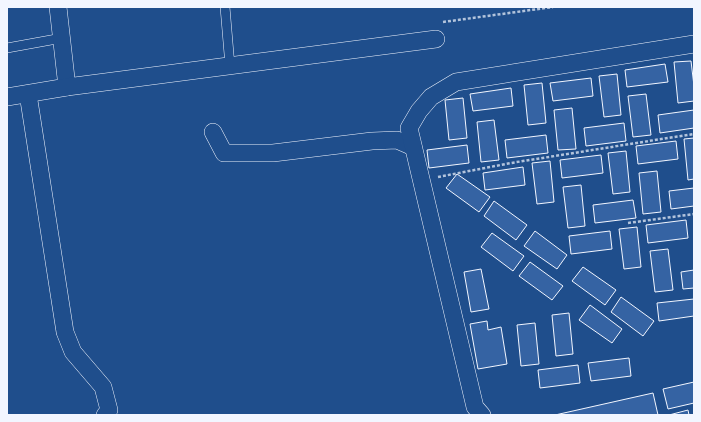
<svg xmlns="http://www.w3.org/2000/svg" width="701" height="422" viewBox="0 0 701 422" font-family="'Fira Sans Condensed',sans-serif">
	<style>
		.building { fill: #3563a3; stroke: #f2f6ff }
		.lines { fill: none; stroke-linecap: round; stroke-linejoin: round }
		.service-casing { stroke: #f2f6ff; stroke-width: 10 }
		.minor-casing { stroke: #f2f6ff; stroke-width: 18 }
		.path { stroke: #b3c4dc; stroke-width: 2.5; stroke-dasharray: 3 2; stroke-linecap: butt }
		.service { stroke: #1f4e8c; stroke-width: 9 }
		.minor { stroke: #1f4e8c; stroke-width: 17 }
	</style>
	<rect width="100%" height="100%" fill="#1f4e8c"/>
	<!-- building -->
	<g class="building">
		<path d="M691,61L694,86V101L678,103L674,62Z"/>
		<path d="M665,64L668,82L627,87L625,70Z"/>
		<path d="M617,74L621,115L604,117L599,76Z"/>
		<path d="M591,78L593,96L553,101L550,83Z"/>
		<path d="M542,83L546,123L528,125L524,85Z"/>
		<path d="M511,88L513,106L473,111L470,94Z"/>
		<path d="M646,94L651,135L633,137L628,96Z"/>
		<path d="M463,98L467,138L449,140L445,100Z"/>
		<path d="M572,108L576,149L558,150L554,110Z"/>
		<path d="M694,110V128L660,133L658,115Z"/>
		<path d="M494,120L499,160L481,162L477,122Z"/>
		<path d="M624,123L626,141L586,146L584,128Z"/>
		<path d="M546,135L548,153L507,158L505,140Z"/>
		<path d="M694,138V179L688,180L684,139Z"/>
		<path d="M676,141L678,159L638,164L636,146Z"/>
		<path d="M467,145L469,163L429,168L427,150Z"/>
		<path d="M626,151L630,192L613,194L608,153Z"/>
		<path d="M601,155L603,173L562,178L560,160Z"/>
		<path d="M550,161L554,202L537,204L532,163Z"/>
		<path d="M523,167L525,185L485,190L483,173Z"/>
		<path d="M657,171L661,212L643,214L639,173Z"/>
		<path d="M457,174L490,197L479,212L446,188Z"/>
		<path d="M581,185L585,226L568,228L563,187Z"/>
		<path d="M694,188V206L671,209L669,191Z"/>
		<path d="M633,200L636,218L595,223L593,205Z"/>
		<path d="M494,201L527,225L516,240L484,216Z"/>
		<path d="M686,220L688,238L648,243L646,225Z"/>
		<path d="M637,227L641,267L624,269L619,229Z"/>
		<path d="M535,231L567,255L557,269L524,246Z"/>
		<path d="M610,231L612,249L571,254L569,236Z"/>
		<path d="M492,233L524,256L513,271L481,247Z"/>
		<path d="M668,249L673,290L655,292L650,251Z"/>
		<path d="M530,262L563,286L552,300L519,276Z"/>
		<path d="M583,267L616,290L605,305L572,281Z"/>
		<path d="M481,269L489,309L471,312L464,272Z"/>
		<path d="M694,270V288L683,289L681,272Z"/>
		<path d="M621,297L654,321L643,336L611,312Z"/>
		<path d="M694,299V316L659,321L657,303Z"/>
		<path d="M590,305L622,329L612,343L579,320Z"/>
		<path d="M569,313L573,354L556,356L552,315Z"/>
		<path d="M487,321L488,330L501,327L507,364L478,369L470,324Z"/>
		<path d="M535,323L539,364L521,366L517,325Z"/>
		<path d="M629,358L631,376L591,381L588,363Z"/>
		<path d="M578,365L580,383L540,388L538,370Z"/>
		<path d="M694,382V403L668,409L663,389Z"/>
		<path d="M653,393L658,415H555Z"/>
		<path d="M688,410L689,415H669Z"/>
	</g>
	<g class="lines">
		<!-- service casing -->
		<g class="service-casing">
			<g id="service">
				<path d="M225,7L230,66"/>
				<path d="M7,48L62,38"/>
			</g>
		</g>
		<!-- minor casing -->
		<g class="minor-casing">
			<g id="minor">
				<path d="M58,7L67,87"/>
				<path d="M28,94L65,332L73,352L103,387L109,410L105,415"/>
				<path d="M7,97L67,87L436,39"/>
				<path d="M213,132L224,153H273L372,141L397,140L413,147"/>
				<path d="M482,415L475,407L409,128L419,111L431,97L456,82L694,44"/>
			</g>
		</g>
		<!-- path -->
		<g class="path">
			<path d="M443,22L553,7"/>
			<path d="M438,177L511,163L674,137L694,134"/>
			<path d="M628,223L694,214"/>
		</g>
		<!-- service -->
		<use href="#service" class="service"/>
		<!-- minor -->
		<use href="#minor" class="minor"/>
	</g>
	<!-- border -->
	<rect width="701" height="422" fill="none" stroke="#f2f6ff" stroke-width="16"/>
</svg>
